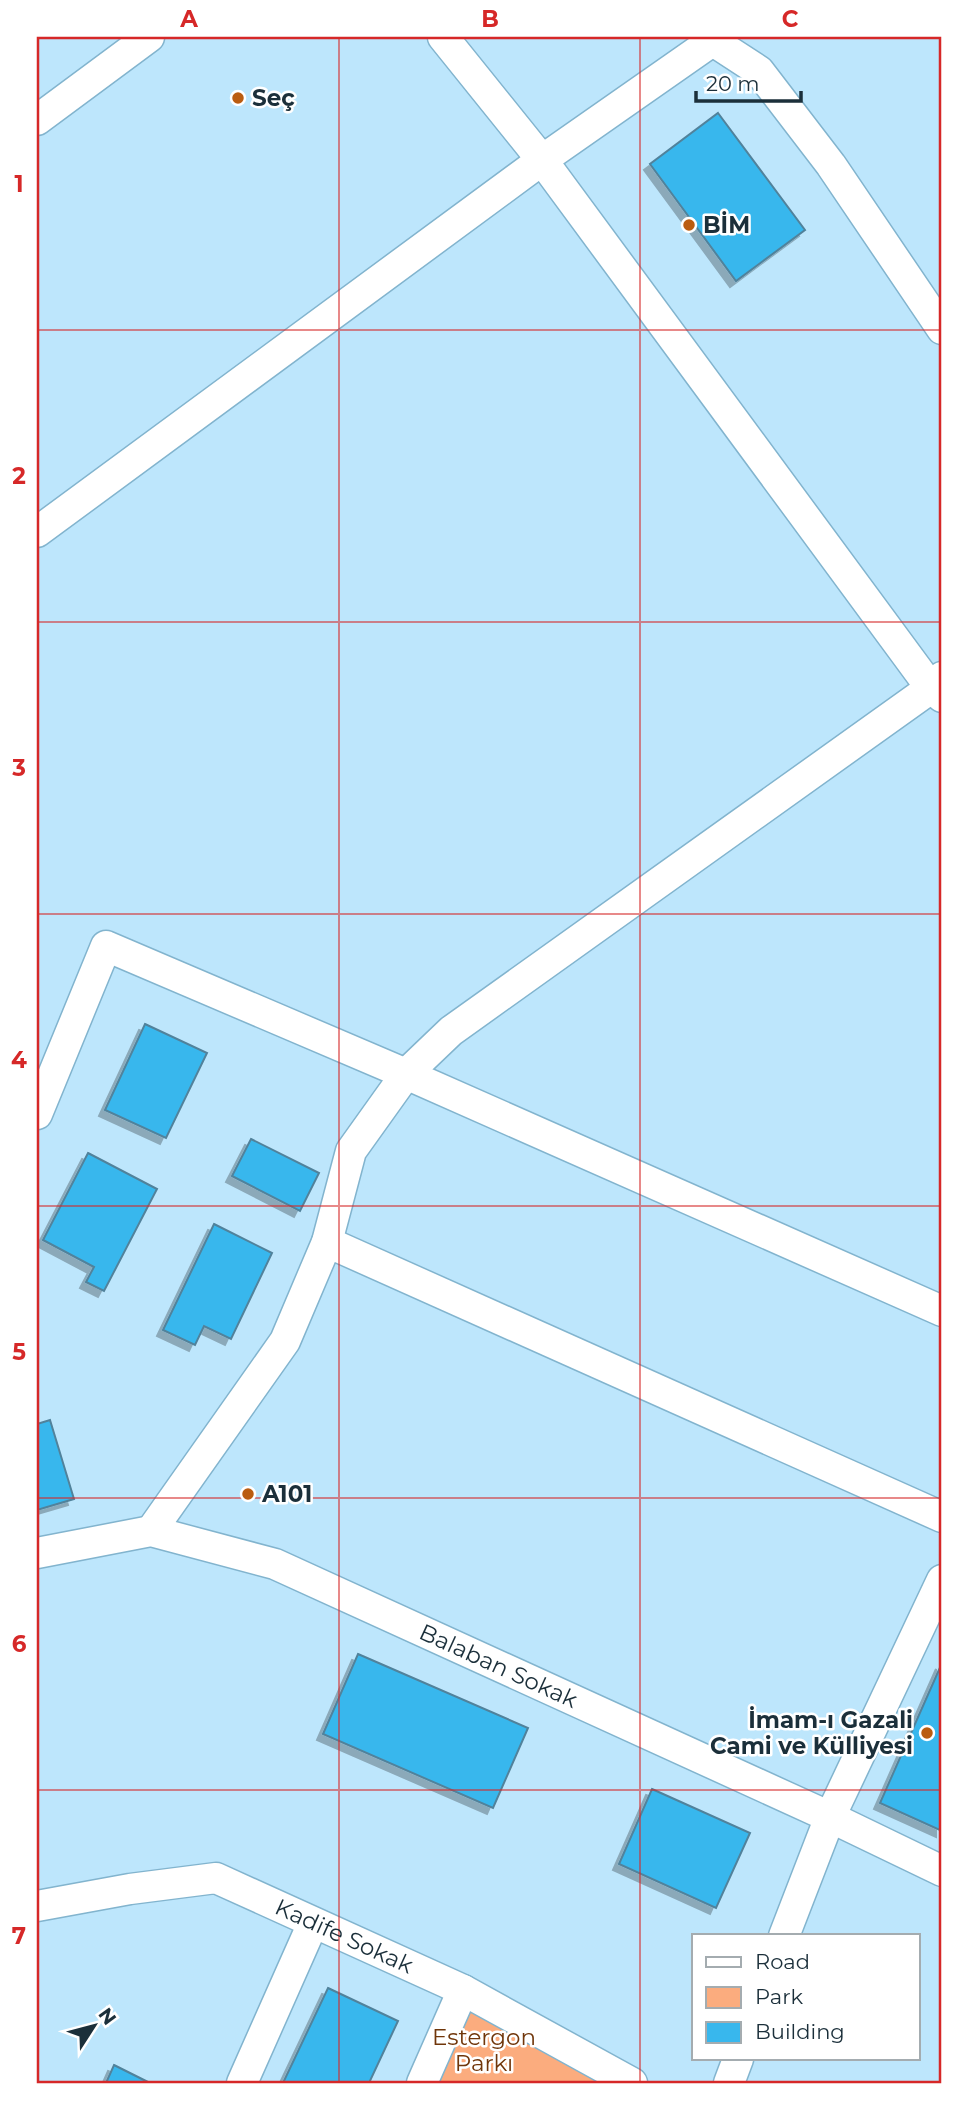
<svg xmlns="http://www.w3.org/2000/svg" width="979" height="2120" viewBox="0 0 979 2120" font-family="Montserrat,sans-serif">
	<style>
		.green { fill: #fbac7e }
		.building { fill: #38b7ed; stroke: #51829b; stroke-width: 2; filter: url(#shadow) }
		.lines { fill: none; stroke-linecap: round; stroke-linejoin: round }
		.street-casing { stroke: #82b4ce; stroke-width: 33 }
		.street { stroke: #fff; stroke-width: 30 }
		.grid { fill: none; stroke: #d62828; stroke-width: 2; stroke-opacity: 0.55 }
		.poi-dot { fill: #ba5c10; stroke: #fff; stroke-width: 2.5 }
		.labels { text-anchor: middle; stroke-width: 5; stroke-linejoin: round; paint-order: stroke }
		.poi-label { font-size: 23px; font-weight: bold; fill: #1b2f3a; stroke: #fff; text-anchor: start }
		.street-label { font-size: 23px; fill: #1b2f3a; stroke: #fff }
		.park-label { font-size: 23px; fill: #70360a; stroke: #fff }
		.neatline { fill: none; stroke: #d62828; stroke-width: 2.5 }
		.grid-label { font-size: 23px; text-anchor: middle; font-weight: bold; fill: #d62828 }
	</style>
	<defs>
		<filter id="shadow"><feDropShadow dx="-6" dy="6" stdDeviation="0" flood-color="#0004"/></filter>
	</defs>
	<rect width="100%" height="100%" fill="#bde6fc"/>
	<!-- green -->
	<path class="green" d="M466,2003L612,2083H431Z"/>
	<!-- building -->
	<g class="building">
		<path d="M718,113L805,230L736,281L650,164Z"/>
		<path d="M145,1024L207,1053L166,1138L105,1110Z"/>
		<path d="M251,1139L319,1173L300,1211L232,1176Z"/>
		<path d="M88,1153L157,1189L104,1291L86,1282L94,1267L43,1240Z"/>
		<path d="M214,1224L272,1253L231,1339L204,1326L195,1345L163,1330Z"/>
		<path d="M50,1420L74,1499L37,1510V1424Z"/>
		<path d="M358,1654L528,1728L493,1808L323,1734Z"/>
		<path d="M942,1663V1831L880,1803Z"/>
		<path d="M652,1789L750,1833L716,1908L619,1864Z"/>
		<path d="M328,1988L398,2021L369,2083H283Z"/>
		<path d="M114,2065L150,2083H106Z"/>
	</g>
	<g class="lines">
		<!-- street casing -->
		<g class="street-casing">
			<g id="street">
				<path d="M443,37L542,160L931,688L942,697"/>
				<path d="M713,41L759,71L831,165L942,329"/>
				<path d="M37,120L149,37"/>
				<path d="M37,532L542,160L718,37"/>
				<path d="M37,1114L106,946L406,1074L942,1311"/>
				<path d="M327,1242L942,1517"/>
				<path d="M151,1531L285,1341L327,1242L351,1151L406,1074L451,1031L931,688L942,677"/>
				<path id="s1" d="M37,1553L151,1531L275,1564L830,1817L942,1871"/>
				<path id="s2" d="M37,1906L130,1889L216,1878L463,1990L632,2083"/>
				<path d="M784,1936L830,1817L942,1580"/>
				<path d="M242,2083L313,1923"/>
				<path d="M422,2083L463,1990"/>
				<path d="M729,2083L738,2059"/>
			</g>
		</g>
		<!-- street -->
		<use href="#street" class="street"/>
	</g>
	<!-- grid -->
	<path class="grid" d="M339,37V2083M640,37V2083M37,330H942M37,622H942M37,914H942M37,1206H942M37,1498H942M37,1790H942"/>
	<!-- markers -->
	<g class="poi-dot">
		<circle cx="238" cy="98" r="7"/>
		<circle cx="689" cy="225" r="7"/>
		<circle cx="248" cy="1494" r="7"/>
		<circle cx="927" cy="1733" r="7"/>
	</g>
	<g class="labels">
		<!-- poi labels -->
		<g class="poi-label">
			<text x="252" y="106">Seç</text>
			<text x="703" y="233">BİM</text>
			<text x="262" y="1502">A101</text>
			<text x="913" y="1728" text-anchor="end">İmam-ı Gazali<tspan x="913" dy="26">Cami ve Külliyesi</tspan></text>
		</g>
		<!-- street labels -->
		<g class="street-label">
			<text dy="8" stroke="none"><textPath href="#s1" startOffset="490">Balaban Sokak</textPath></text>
			<text dy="8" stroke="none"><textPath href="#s2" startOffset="322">Kadife Sokak</textPath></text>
		</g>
		<!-- park labels -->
		<g class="park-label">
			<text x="484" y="2045">Estergon<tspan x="484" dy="26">Parkı</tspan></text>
		</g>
	</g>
	<!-- border -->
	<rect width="979" height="2120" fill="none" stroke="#ffffff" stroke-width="77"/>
	<!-- legend -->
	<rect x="692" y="1934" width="228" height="126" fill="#ffffff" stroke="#a4acb0" stroke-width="2"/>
	<rect x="706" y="1957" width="35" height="10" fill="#ffffff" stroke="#a4acb0" stroke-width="2"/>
	<text x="755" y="1969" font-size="21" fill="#1b2f3a">Road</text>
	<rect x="706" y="1987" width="35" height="21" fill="#fbac7e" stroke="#a4acb0" stroke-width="2"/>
	<text x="755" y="2004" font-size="21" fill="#1b2f3a">Park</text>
	<rect x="706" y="2022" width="35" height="21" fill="#38b7ed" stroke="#a4acb0" stroke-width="2"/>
	<text x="755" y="2039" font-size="21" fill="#1b2f3a">Building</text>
	<!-- north arrow -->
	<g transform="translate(94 2026) rotate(54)" stroke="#ffffff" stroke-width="5" paint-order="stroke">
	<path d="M0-5L12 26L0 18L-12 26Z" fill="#1b2f3a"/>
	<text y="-10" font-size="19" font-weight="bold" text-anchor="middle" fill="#1b2f3a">N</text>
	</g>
	<!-- scale -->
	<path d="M696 91v10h105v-10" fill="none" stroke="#1b2f3a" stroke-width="3.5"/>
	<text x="706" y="91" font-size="21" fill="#1b2f3a" stroke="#ffffff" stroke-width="5" paint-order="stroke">20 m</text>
	<rect x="38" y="38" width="902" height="2044" class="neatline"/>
	<g class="grid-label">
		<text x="189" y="27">A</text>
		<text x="490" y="27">B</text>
		<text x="790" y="27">C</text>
		<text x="19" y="192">1</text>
		<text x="19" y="484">2</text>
		<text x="19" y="776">3</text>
		<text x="19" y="1068">4</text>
		<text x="19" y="1360">5</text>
		<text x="19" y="1652">6</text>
		<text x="19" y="1944">7</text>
	</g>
</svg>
